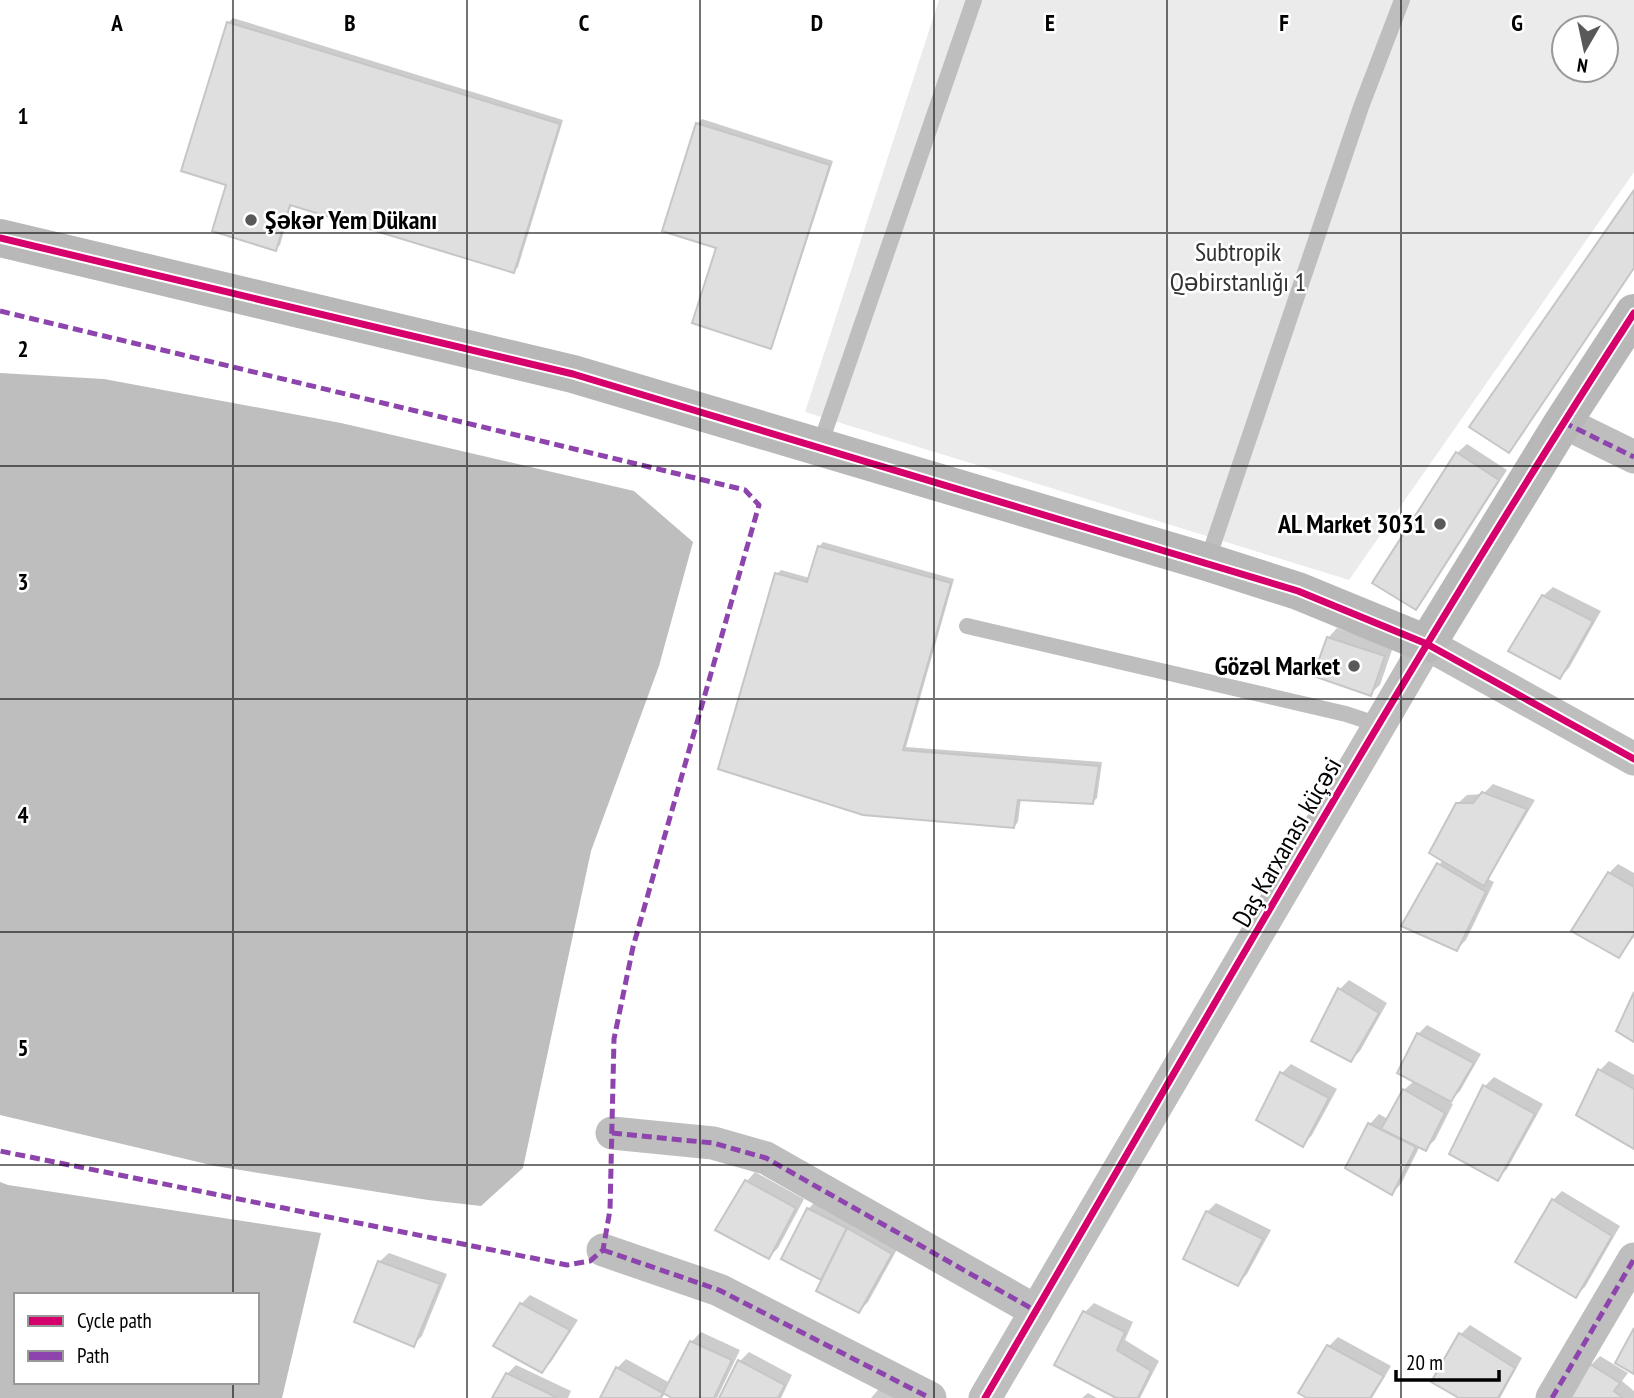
<svg xmlns="http://www.w3.org/2000/svg" width="1634" height="1398" viewBox="0 0 1634 1398" font-family="'PT Sans Narrow',sans-serif">
	<style>
		.green { fill: #ebebeb; fill-rule: evenodd }
		.water { fill: #bebebe; fill-rule: evenodd }
		.shadow { fill: #0003 }
		.building { fill: #dfdfdf; stroke: #c6c6c6; stroke-width: 2 }
		.lines { fill: none; stroke-linecap: round; stroke-linejoin: round }
		.lane { stroke: #bebebe; stroke-width: 16 }
		.street { stroke: #bebebe; stroke-width: 33 }
		.secondary { stroke: #b8b8b8; stroke-width: 38 }
		.quiet { stroke: #8e44ad; stroke-width: 5; stroke-dasharray: 10 5; stroke-linecap: butt }
		.cycleway-casing { stroke: #fff; stroke-width: 11 }
		.cycleway { stroke: #d6006c; stroke-width: 7 }
		.grid { fill: none; stroke: #000; stroke-width: 2; stroke-opacity: 0.55 }
		.poi-dot { fill: #595959; stroke: #fff; stroke-width: 2.5 }
		.labels { text-anchor: middle; stroke-width: 5; stroke-linejoin: round; paint-order: stroke }
		.poi-label { font-size: 26px; font-weight: bold; fill: #000; stroke: #fff; text-anchor: end }
		.park-label { font-size: 26px; fill: #323232; stroke: #fff }
		.street-label { font-size: 26px; fill: #000; stroke: #fff }
		.grid-label { font-size: 23px; text-anchor: middle; font-weight: bold; fill: #000; stroke: #fff; stroke-width: 5; stroke-linejoin: round; paint-order: stroke }
	</style>
	<rect width="100%" height="100%" fill="#fff"/>
	<!-- green -->
	<path class="green" d="M939,0H1634V172L1349,580L805,412ZM1564,28H1606V70H1564Z"/>
	<!-- water -->
	<g class="water">
		<path d="M0,373L104,379L341,423L634,491L693,542L659,666L591,851L523,1168L481,1206L428,1200L215,1166L0,1115Z"/>
		<path d="M0,1182L8,1185L321,1233L282,1398H0ZM16,1295H257V1382H16Z"/>
	</g>
	<!-- shadow -->
	<g class="shadow">
		<path d="M233,18L563,120L518,267L514,271L292,203L280,245L275,249L228,183V23Z"/>
		<path d="M702,119L833,161L774,342L770,347L718,247L664,229L698,123Z"/>
		<path d="M1467,444L1507,470L1424,599L1415,608L1457,453Z"/>
		<path d="M823,542L954,579L906,747L1102,762L1097,798L1093,802L1021,798L1018,822L1014,827L863,813L777,574L781,570L810,578L819,547Z"/>
		<path d="M1553,587L1601,611L1569,668L1560,677L1511,650L1543,596Z"/>
		<path d="M1337,628L1393,647L1380,685L1370,694L1328,638Z"/>
		<path d="M1493,784L1535,800L1488,879L1494,882L1466,940L1457,949L1404,925L1443,859L1457,804L1467,795L1483,794Z"/>
		<path d="M1618,864L1634,873V937L1619,956L1609,873Z"/>
		<path d="M1349,980L1387,1003L1360,1051L1351,1060L1340,989Z"/>
		<path d="M1427,1025L1481,1054L1460,1091L1449,1102L1453,1104L1435,1140L1425,1149L1420,1146L1401,1184L1392,1193L1347,1168L1370,1124L1379,1114L1388,1119L1404,1090L1415,1080L1418,1034Z"/>
		<path d="M1609,1061L1634,1075V1147L1600,1070Z"/>
		<path d="M1291,1064L1337,1089L1312,1135L1303,1145L1282,1073Z"/>
		<path d="M1494,1077L1543,1104L1507,1169L1498,1178L1485,1086Z"/>
		<path d="M755,1172L804,1199L778,1248L769,1257L746,1182Z"/>
		<path d="M1562,1191L1620,1226L1585,1287L1575,1296L1553,1200Z"/>
		<path d="M817,1200L900,1244L868,1302L859,1311L824,1279L783,1258L808,1209Z"/>
		<path d="M1216,1203L1271,1230L1247,1274L1238,1284L1207,1212Z"/>
		<path d="M389,1253L447,1274L422,1336L413,1345L379,1262Z"/>
		<path d="M530,1295L578,1320L551,1362L542,1371L521,1304Z"/>
		<path d="M1094,1303L1133,1322L1125,1340L1159,1361L1140,1398H1119L1085,1312Z"/>
		<path d="M1470,1325L1522,1358L1500,1398H1463L1433,1381L1461,1334Z"/>
		<path d="M701,1332L740,1350L717,1398H675L666,1392L662,1398H602L617,1368L626,1359L670,1383L691,1342Z"/>
		<path d="M1338,1337L1391,1366L1372,1398H1311L1329,1346Z"/>
		<path d="M749,1352L792,1375L781,1398H721L740,1361Z"/>
		<path d="M1600,1356L1628,1373L1622,1381L1634,1391V1398H1573L1591,1365Z"/>
		<path d="M516,1365L571,1391L568,1398H494L507,1374Z"/>
		<path d="M883,1384L909,1398H871Z"/>
		<path d="M1088,1393L1097,1398H1082Z"/>
	</g>
	<!-- building -->
	<g class="building">
		<path d="M227,22L560,124L514,273L290,205L276,251L212,231L226,185L181,171Z"/>
		<path d="M696,123L830,165L771,349L692,323L716,248L662,231Z"/>
		<path d="M1634,190V268L1509,453L1469,427Z"/>
		<path d="M1456,452L1499,480L1416,610L1372,583Z"/>
		<path d="M818,546L951,583L903,750L1099,766L1093,804L1018,800L1014,828L863,815L718,769L775,573L807,582Z"/>
		<path d="M1542,595L1593,621L1560,679L1508,651Z"/>
		<path d="M1327,637L1385,656L1371,696L1313,676Z"/>
		<path d="M1482,792L1527,809L1484,886L1429,853L1456,803H1473Z"/>
		<path d="M1437,863L1486,892L1457,951L1401,926Z"/>
		<path d="M1608,872L1634,887V934L1619,958L1571,931Z"/>
		<path d="M1338,988L1379,1013L1351,1062L1311,1041Z"/>
		<path d="M1634,992V1042L1616,1031Z"/>
		<path d="M1417,1033L1474,1063L1451,1102L1397,1073Z"/>
		<path d="M1598,1069L1634,1089V1149L1576,1115Z"/>
		<path d="M1280,1072L1329,1098L1303,1147L1256,1120Z"/>
		<path d="M1483,1085L1535,1114L1498,1181L1449,1154Z"/>
		<path d="M1403,1089L1445,1113L1426,1151L1381,1129Z"/>
		<path d="M1368,1123L1416,1147L1392,1195L1345,1168Z"/>
		<path d="M745,1180L796,1208L769,1259L715,1230Z"/>
		<path d="M1552,1199L1612,1236L1576,1298L1515,1262Z"/>
		<path d="M807,1208L847,1228L821,1280L781,1259Z"/>
		<path d="M1206,1211L1263,1239L1238,1286L1183,1259Z"/>
		<path d="M847,1228L892,1254L859,1313L816,1291Z"/>
		<path d="M378,1261L440,1284L414,1347L354,1322Z"/>
		<path d="M520,1303L570,1330L542,1373L493,1346Z"/>
		<path d="M1083,1311L1125,1332L1117,1350L1151,1371L1138,1398H1116L1054,1365Z"/>
		<path d="M1634,1328V1374L1615,1363Z"/>
		<path d="M1459,1333L1515,1368L1498,1398H1459L1431,1382Z"/>
		<path d="M690,1341L732,1360L714,1398H672L663,1393Z"/>
		<path d="M1327,1345L1384,1376L1370,1398H1307L1298,1393Z"/>
		<path d="M738,1360L785,1385L778,1398H719Z"/>
		<path d="M1590,1364L1620,1383L1614,1391L1623,1398H1571Z"/>
		<path d="M616,1367L663,1393L660,1398H600Z"/>
		<path d="M506,1373L558,1398H492Z"/>
	</g>
	<g class="lines">
		<!-- lane -->
		<g class="lane">
			<path d="M819,448L974,0"/>
			<path d="M1207,562L1361,107L1402,0"/>
			<path d="M967,626L1346,714L1379,725"/>
		</g>
		<!-- street -->
		<g class="street">
			<path d="M1563,422L1634,457"/>
			<path d="M612,1133L713,1143L766,1158L1036,1311"/>
			<path d="M603,1250L719,1290L930,1398"/>
			<path d="M985,1398L1427,644L1634,759"/>
			<path d="M1552,1398L1634,1259"/>
		</g>
		<!-- secondary -->
		<path class="secondary" d="M0,238L573,374L1207,562L1298,591L1427,644L1563,422L1634,313"/>
		<!-- quiet -->
		<g class="quiet">
			<path d="M0,311L745,490L759,505L633,947L614,1039L610,1210L603,1250L590,1261L567,1265L0,1151"/>
			<path d="M1563,422L1634,457"/>
			<path d="M612,1133L713,1143L766,1158L1036,1311"/>
			<path d="M603,1250L719,1290L930,1398"/>
			<path d="M1552,1398L1634,1259"/>
		</g>
		<!-- cycleway casing -->
		<g class="cycleway-casing">
			<g id="cycleway">
				<path d="M0,238L573,374L1298,591L1427,644L1634,759"/>
				<path d="M985,1398C1198,1034 1405,666 1634,313"/>
			</g>
		</g>
		<!-- cycleway -->
		<use href="#cycleway" class="cycleway"/>
	</g>
	<!-- grid -->
	<path class="grid" d="M233,0V1295M467,0V1398M700,0V1398M934,0V1398M1167,0V1398M1401,0V1398M0,233H1634M0,466H1634M0,699H1634M0,932H1634M0,1165H1634M233,1382V1398"/>
	<!-- markers -->
	<g class="poi-dot">
		<circle cx="251" cy="220" r="7"/>
		<circle cx="1440" cy="524" r="7"/>
		<circle cx="1354" cy="666" r="7"/>
	</g>
	<g class="labels">
		<!-- poi labels -->
		<g class="poi-label">
			<text x="265" y="229" text-anchor="start">Şəkər Yem Dükanı</text>
			<text x="1426" y="533">AL Market 3031</text>
			<text x="1340" y="675">Gözəl Market</text>
		</g>
		<!-- park labels -->
		<g class="park-label">
			<text x="1238" y="261">Subtropik<tspan x="1238" dy="30">Qəbirstanlığı 1</tspan></text>
		</g>
		<!-- street labels -->
		<g class="street-label">
			<text transform="translate(1287 842) rotate(-60)" y="9">Daş Karxanası küçəsi</text>
		</g>
	</g>
	<g class="grid-label">
		<text x="117" y="31">A</text>
		<text x="350" y="31">B</text>
		<text x="584" y="31">C</text>
		<text x="817" y="31">D</text>
		<text x="1050" y="31">E</text>
		<text x="1284" y="31">F</text>
		<text x="1517" y="31">G</text>
		<text x="23" y="124">1</text>
		<text x="23" y="357">2</text>
		<text x="23" y="590">3</text>
		<text x="23" y="823">4</text>
		<text x="23" y="1056">5</text>
	</g>
	<!-- legend -->
	<rect x="14" y="1293" width="245" height="91" fill="#ffffff" stroke="#999999" stroke-width="2"/>
	<rect x="28" y="1316" width="35" height="10" fill="#d6006c" stroke="#999999" stroke-width="2"/>
	<text x="77" y="1328" font-size="21" fill="#000000">Cycle path</text>
	<rect x="28" y="1351" width="35" height="10" fill="#8e44ad" stroke="#999999" stroke-width="2"/>
	<text x="77" y="1363" font-size="21" fill="#000000">Path</text>
	<!-- north arrow -->
	<g transform="translate(1585 49) rotate(189)"><circle r="33" fill="#ffffff" stroke="#999999" stroke-width="2"/>
	<path d="M0-5L12 26L0 18L-12 26Z" fill="#595959"/>
	<text y="-10" font-size="19" font-weight="bold" text-anchor="middle" fill="#000000">N</text>
	</g>
	<!-- scale -->
	<path d="M1396 1370v10h103v-10" fill="none" stroke="#000000" stroke-width="3.5"/>
	<text x="1406" y="1370" font-size="21" fill="#000000" stroke="#ffffff" stroke-width="5" paint-order="stroke">20 m</text>
</svg>
